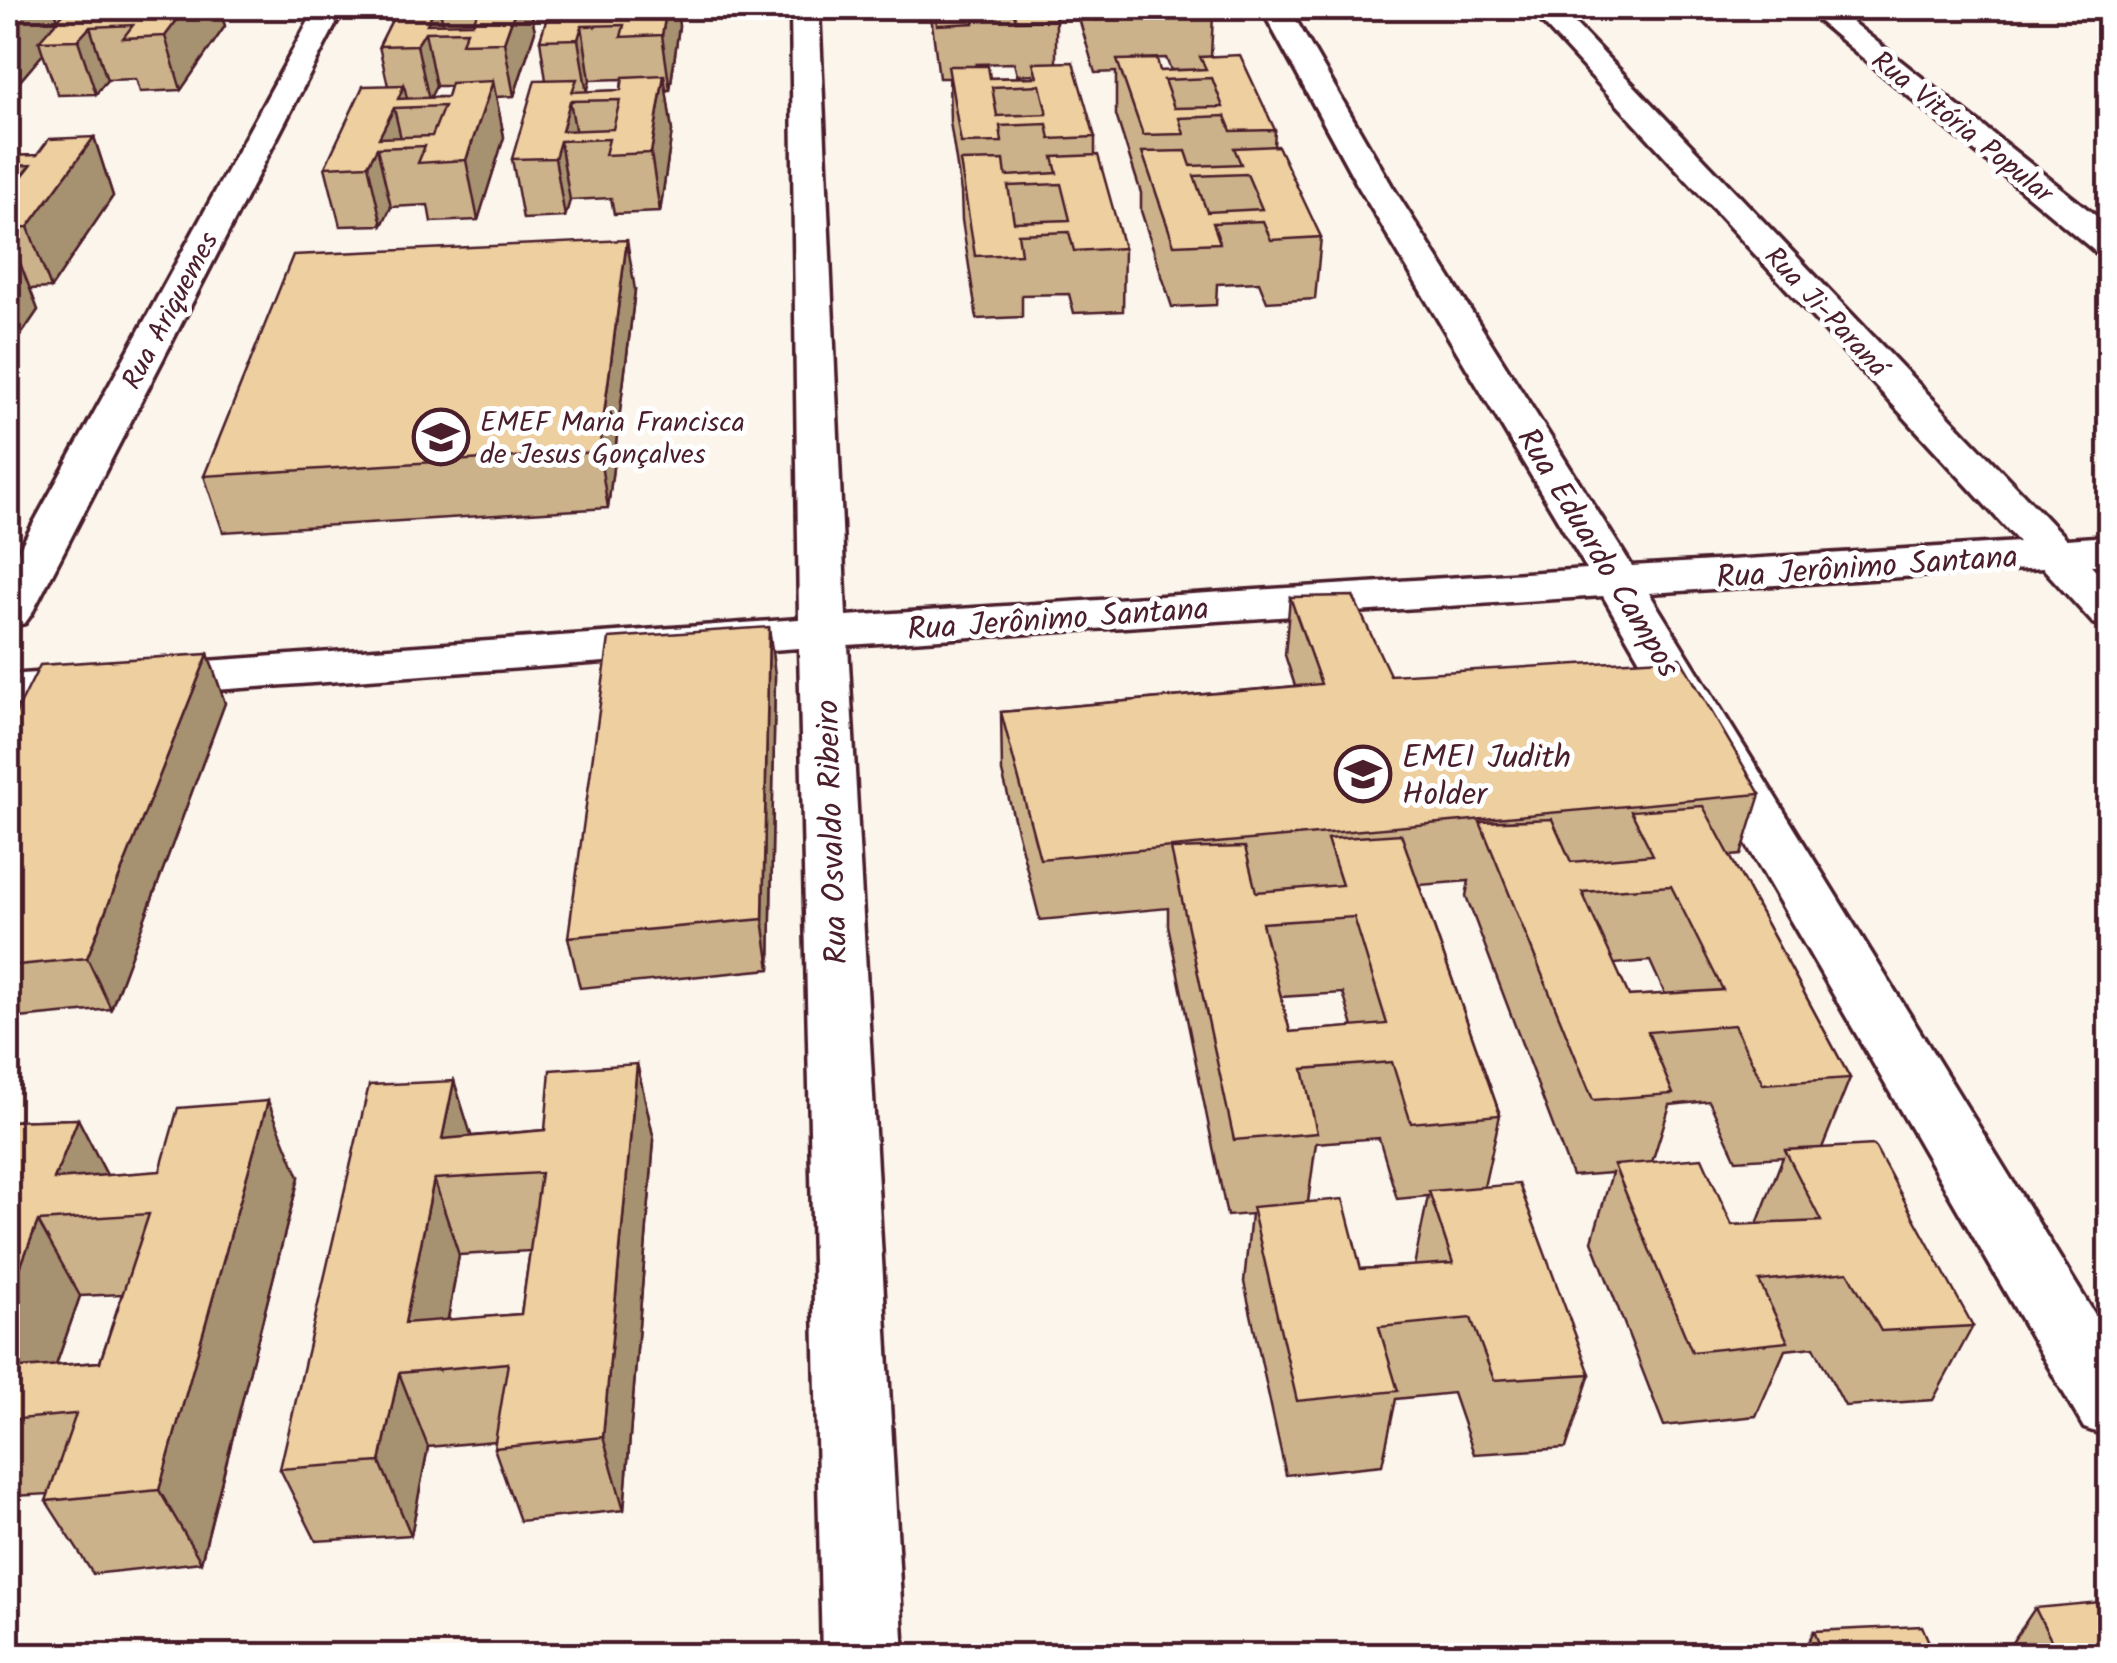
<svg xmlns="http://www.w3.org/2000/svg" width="2117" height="1663" viewBox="0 0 2117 1663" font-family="Kalam,sans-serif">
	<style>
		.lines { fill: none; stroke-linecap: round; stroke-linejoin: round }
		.minor-casing { stroke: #4a1f2b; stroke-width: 7 }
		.minor { fill: #fff; fill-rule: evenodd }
		.wall { fill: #ccb28a; stroke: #4a1f2b; stroke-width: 2.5; fill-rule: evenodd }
		.shaded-wall { fill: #a69170; stroke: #4a1f2b; stroke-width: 2.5 }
		.building { fill: #edcfa0; stroke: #4a1f2b; stroke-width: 2.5; fill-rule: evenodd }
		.labels { text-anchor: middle; stroke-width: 10; stroke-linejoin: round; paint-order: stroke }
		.far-street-label { font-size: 28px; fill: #4a1f2b; stroke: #fff }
		.far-poi-label { font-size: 28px; fill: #4a1f2b; stroke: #fff; text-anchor: start }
		.street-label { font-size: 32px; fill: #4a1f2b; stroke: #fff }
		.poi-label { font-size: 32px; fill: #4a1f2b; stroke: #fff; text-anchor: start }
	</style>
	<rect width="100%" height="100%" fill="#fbf5ec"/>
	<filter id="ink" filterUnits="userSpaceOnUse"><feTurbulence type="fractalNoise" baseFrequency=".01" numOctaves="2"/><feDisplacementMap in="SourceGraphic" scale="20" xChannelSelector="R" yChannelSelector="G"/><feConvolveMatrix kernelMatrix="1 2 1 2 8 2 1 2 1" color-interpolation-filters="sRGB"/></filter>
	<g filter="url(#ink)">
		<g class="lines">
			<!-- minor casing -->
			<g class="minor-casing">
				<g id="minor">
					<path d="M316,8H344L32,613L25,623L8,627V570Z"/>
					<path d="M791,8H819L846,616L1587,569L1358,186L1261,8H1289L1392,186L1632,566L2019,542L1538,18L1534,12L1536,8H1564L1563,11L2066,539L2110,536V564L2091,565L2110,585V627L2093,623L2043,568L1649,593L2110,1339V1437L2084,1428L1603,596L848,645L904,1656H822L799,648L8,705V675L799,619Z"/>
					<path d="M1803,8H1834L2110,227V256L2097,253Z"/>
				</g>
			</g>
			<!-- minor -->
			<use href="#minor" class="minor"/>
		</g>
		<!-- wall -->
		<g class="wall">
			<path d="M8,8H233L230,12L221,13L225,26L181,90L140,92L136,79L107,80L96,94L58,95L43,54L8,95Z"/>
			<path d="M398,8H537L532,18L535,31L514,96L496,97L504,137L478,220L431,222L428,205L391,207L382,225L340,226L325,167L388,86L379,46ZM436,86H450L447,97H430Z"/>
			<path d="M550,8H683L682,12H677L679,26L670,90H666L672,131L660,212L614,214L611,198L570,200L565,217L523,219L512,159L546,80L540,40ZM622,79L621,90L587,92L590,80Z"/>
			<path d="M930,8H1053L1056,20V62L1095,137V155L1124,248L1123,311L1074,313L1069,294L1022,295V317L977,319L962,220L961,192L950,122L949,78H939ZM1014,63L1017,75L1033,74V77L990,78L976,66V64Z"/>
			<path d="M1076,8H1209L1213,15L1211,56L1275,130L1274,146L1321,237L1315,299L1267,302L1259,282L1217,284L1216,305L1172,307L1141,211V193L1116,115V72L1095,73ZM1166,58L1171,70H1199L1160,71L1131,59Z"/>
			<path d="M94,137L113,196L51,288L30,289L38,310L8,354V156L37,155Z"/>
			<path d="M635,290L608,508L223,532L204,476Z"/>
			<path d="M1290,597L1390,675L1760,794L1741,855L1730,856L1850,1078L1822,1148L1973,1326L1933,1400L1845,1406L1814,1347L1785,1350L1756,1416L1664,1426L1592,1241L1612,1173L1572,1176L1466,896L1469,881L1419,885L1500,1115L1484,1187L1590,1374L1566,1448L1474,1454L1453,1393L1396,1399L1382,1465L1286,1475L1244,1282L1251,1214L1227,1216L1168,925V908L1040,920L1002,772L1001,712L1295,686L1285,655ZM1650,961L1665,994L1629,996L1614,964ZM1343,993L1353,1027L1290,1032L1281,997ZM1709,1101L1736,1160L1783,1157L1757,1224L1732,1225L1652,1162L1670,1105ZM1379,1138L1397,1199L1428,1196L1414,1266L1361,1269L1308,1202L1316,1143Z"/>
			<path d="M208,654L225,703L111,1009L8,1019V729Z"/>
			<path d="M775,675L770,969L580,988L568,937Z"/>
			<path d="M637,1064L654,1140L624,1510L520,1521L494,1448L496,1441L428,1447L411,1535L316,1541L280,1469L454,1081L471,1136L545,1130ZM530,1251L521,1314L448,1320L459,1255Z"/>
			<path d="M78,1119L107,1175L299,1177L201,1562L93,1574L46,1501L49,1494L13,1496L8,1511V1121ZM122,1294L100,1362L56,1365L80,1296Z"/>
			<path d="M2035,1608L2110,1656H2003Z"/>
			<path d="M1814,1631L1935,1656H1801Z"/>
		</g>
		<!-- shaded-wall -->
		<g class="shaded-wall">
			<path d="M19,8H54L62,32L39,41L43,54L8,95V20Z"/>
			<path d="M104,8H119L124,25L95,19Z"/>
			<path d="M186,8H219L225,26L181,90L165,36Z"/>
			<path d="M435,8H440L444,31L427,24Z"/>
			<path d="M516,8H530L535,31L514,96L504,42Z"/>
			<path d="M586,8H591L594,26L583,18Z"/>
			<path d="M667,8H677L679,26L670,90L662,35Z"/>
			<path d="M582,26L590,80L587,94L578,39Z"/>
			<path d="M90,27L107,80L96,94L78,40Z"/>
			<path d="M425,32L436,86L429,100L417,45Z"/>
			<path d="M664,75L672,131L660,212L651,153Z"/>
			<path d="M493,81L504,137L478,220L466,160Z"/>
			<path d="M404,85L409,107L398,99Z"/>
			<path d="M570,101L577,140L562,131Z"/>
			<path d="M394,108L403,147L379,138Z"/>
			<path d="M94,137L113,196L51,288L28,227Z"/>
			<path d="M560,141L570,200L565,217L555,158Z"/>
			<path d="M377,148L391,207L382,225L368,165Z"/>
			<path d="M627,240L635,290L608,508L599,452Z"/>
			<path d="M14,247L38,310L8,354V257Z"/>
			<path d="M769,627L775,675L770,969L763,919Z"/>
			<path d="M208,654L225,703L111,1009L87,958Z"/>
			<path d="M637,1064L654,1140L624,1510L603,1437Z"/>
			<path d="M454,1081L478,1157L442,1139Z"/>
			<path d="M268,1101L299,1177L201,1562L159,1490Z"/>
			<path d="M78,1119L117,1195L54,1179Z"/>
			<path d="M434,1179L459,1255L439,1370L405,1323Z"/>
			<path d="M38,1221L80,1296L38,1417L8,1413V1299Z"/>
			<path d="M399,1373L428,1447L411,1535L380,1462Z"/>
			<path d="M8,1488L13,1496L8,1511Z"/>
		</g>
		<!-- building -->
		<g class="building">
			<path d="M8,8H19L8,20Z"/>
			<path d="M68,8H104L95,19L142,17L149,8H186L165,36L123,38L133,25L90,27L78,40L39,41Z"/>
			<path d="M398,8H435L427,24L473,23L479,8H516L504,42L462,43L467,31L425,32L417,45L379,46Z"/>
			<path d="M550,8H586L583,18L628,17L631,8H667L662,35L621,37L624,25L582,26L578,39L540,40Z"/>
			<path d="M935,8H1053L1056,20L1016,21L1013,9L973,11L974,23L937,25Z"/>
			<path d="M1092,8H1129L1132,18L1096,20Z"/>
			<path d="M1170,8H1209L1213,15L1173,16Z"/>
			<path d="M1240,55L1275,130L1231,131L1225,116L1179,118L1184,134L1143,135L1117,60L1157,59L1160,71L1206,69L1200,57ZM1212,78L1223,107L1174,108L1164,80Z"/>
			<path d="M1073,62L1095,137L1050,139L1047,124L1000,126L1002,142L961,143L948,66H988L990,78L1037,77L1033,63ZM1040,85L1047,114L997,116L992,87Z"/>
			<path d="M664,75L651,153L605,155L609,139L560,141L555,158L512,159L535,80L577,79L572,92L621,90L623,77ZM620,100L613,129L562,131L570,101Z"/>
			<path d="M493,81L466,160L418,163L425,146L377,148L368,165L325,167L363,86L404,85L398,99L447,97L451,83ZM444,106L432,136L379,138L394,108Z"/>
			<path d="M94,137L28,227L8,228V194L31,165L8,166V156L37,155L49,139Z"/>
			<path d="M1278,146L1321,237L1271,240L1263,221L1213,223L1220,243L1174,245L1142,152L1186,151L1191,166L1241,164L1234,148ZM1247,174L1262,209L1207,212L1194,176Z"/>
			<path d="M1098,155L1124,248L1074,251L1069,232L1018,234L1021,254L975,256L960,161L1004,160L1006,176L1057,173L1053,157ZM1061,184L1070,220L1014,222L1008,186Z"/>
			<path d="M627,240L599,452L204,476L293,255Z"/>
			<path d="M1353,596L1390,675L1680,658L1760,794L1040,859L1001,712L1321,684L1290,597Z"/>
			<path d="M769,627L763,919L568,937L609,638Z"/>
			<path d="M208,654L87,958L8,966V729L40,665Z"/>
			<path d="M1703,806L1850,1078L1763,1084L1734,1025L1648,1032L1673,1094L1593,1100L1480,822L1552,819L1571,862L1653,855L1631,811ZM1671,886L1723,990L1629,996L1582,892Z"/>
			<path d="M1401,834L1500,1115L1411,1123L1392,1062L1303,1069L1317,1133L1234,1140L1171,849L1245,847L1256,892L1342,885L1327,839ZM1354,917L1387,1024L1290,1032L1262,923Z"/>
			<path d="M637,1064L603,1437L494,1448L508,1363L399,1373L380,1462L280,1469L369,1085L454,1081L442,1139L545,1130L550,1070ZM541,1173L521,1314L405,1323L434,1179Z"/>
			<path d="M268,1101L159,1490L46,1501L76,1414L8,1420V1369L100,1362L149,1214L38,1221L8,1299V1121L78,1119L54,1179L160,1171L178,1108Z"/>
			<path d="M1874,1145L1973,1326L1881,1331L1848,1272L1759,1281L1788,1342L1692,1352L1614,1165L1702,1158L1732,1225L1821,1221L1785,1150Z"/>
			<path d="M1519,1184L1590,1374L1494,1380L1471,1318L1379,1327L1398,1391L1297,1401L1252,1207L1343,1199L1361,1269L1453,1263L1429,1191Z"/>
			<path d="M2110,1601V1656H2059L2035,1608Z"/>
			<path d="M1922,1626L1935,1656H1824L1814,1631Z"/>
		</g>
	</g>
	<!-- icons -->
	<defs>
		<g id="school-ring" transform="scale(2.875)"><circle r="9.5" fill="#fff" stroke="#4a1f2b" stroke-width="1.5"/><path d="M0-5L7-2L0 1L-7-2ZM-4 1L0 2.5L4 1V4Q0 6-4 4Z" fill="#4a1f2b"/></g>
	</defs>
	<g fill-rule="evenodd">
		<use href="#school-ring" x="441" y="437"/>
		<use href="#school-ring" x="1363" y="774"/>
	</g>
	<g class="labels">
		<!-- far-street labels -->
		<g class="far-street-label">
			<text transform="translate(1963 126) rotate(39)" y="10">Rua Vitória Popular</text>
			<text transform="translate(169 310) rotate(-62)" y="10">Rua Ariquemes</text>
			<text transform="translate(1827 311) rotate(47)" y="10">Rua Ji-Paraná</text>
		</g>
		<!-- far-poi labels -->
		<g class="far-poi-label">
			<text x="480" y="431">EMEF Maria Francisca<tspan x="480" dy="32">de Jesus Gonçalves</tspan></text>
		</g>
		<!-- street labels -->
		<g class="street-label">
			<text transform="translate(1599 552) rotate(59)" y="11">Rua Eduardo Campos</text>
			<text transform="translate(1867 566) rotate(-4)" y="11">Rua Jerônimo Santana</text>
			<text transform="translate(1058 618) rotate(-4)" y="11">Rua Jerônimo Santana</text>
			<text transform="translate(831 832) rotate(-92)" y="11">Rua Osvaldo Ribeiro</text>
		</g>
		<!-- poi labels -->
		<g class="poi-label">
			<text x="1402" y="767">EMEI Judith<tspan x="1402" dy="37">Holder</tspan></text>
		</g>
	</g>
	<!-- margin -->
	<rect width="2117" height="1663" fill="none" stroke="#fff" stroke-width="40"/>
	<rect x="20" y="20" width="2077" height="1623" fill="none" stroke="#4a1f2b" stroke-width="4" filter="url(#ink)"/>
</svg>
